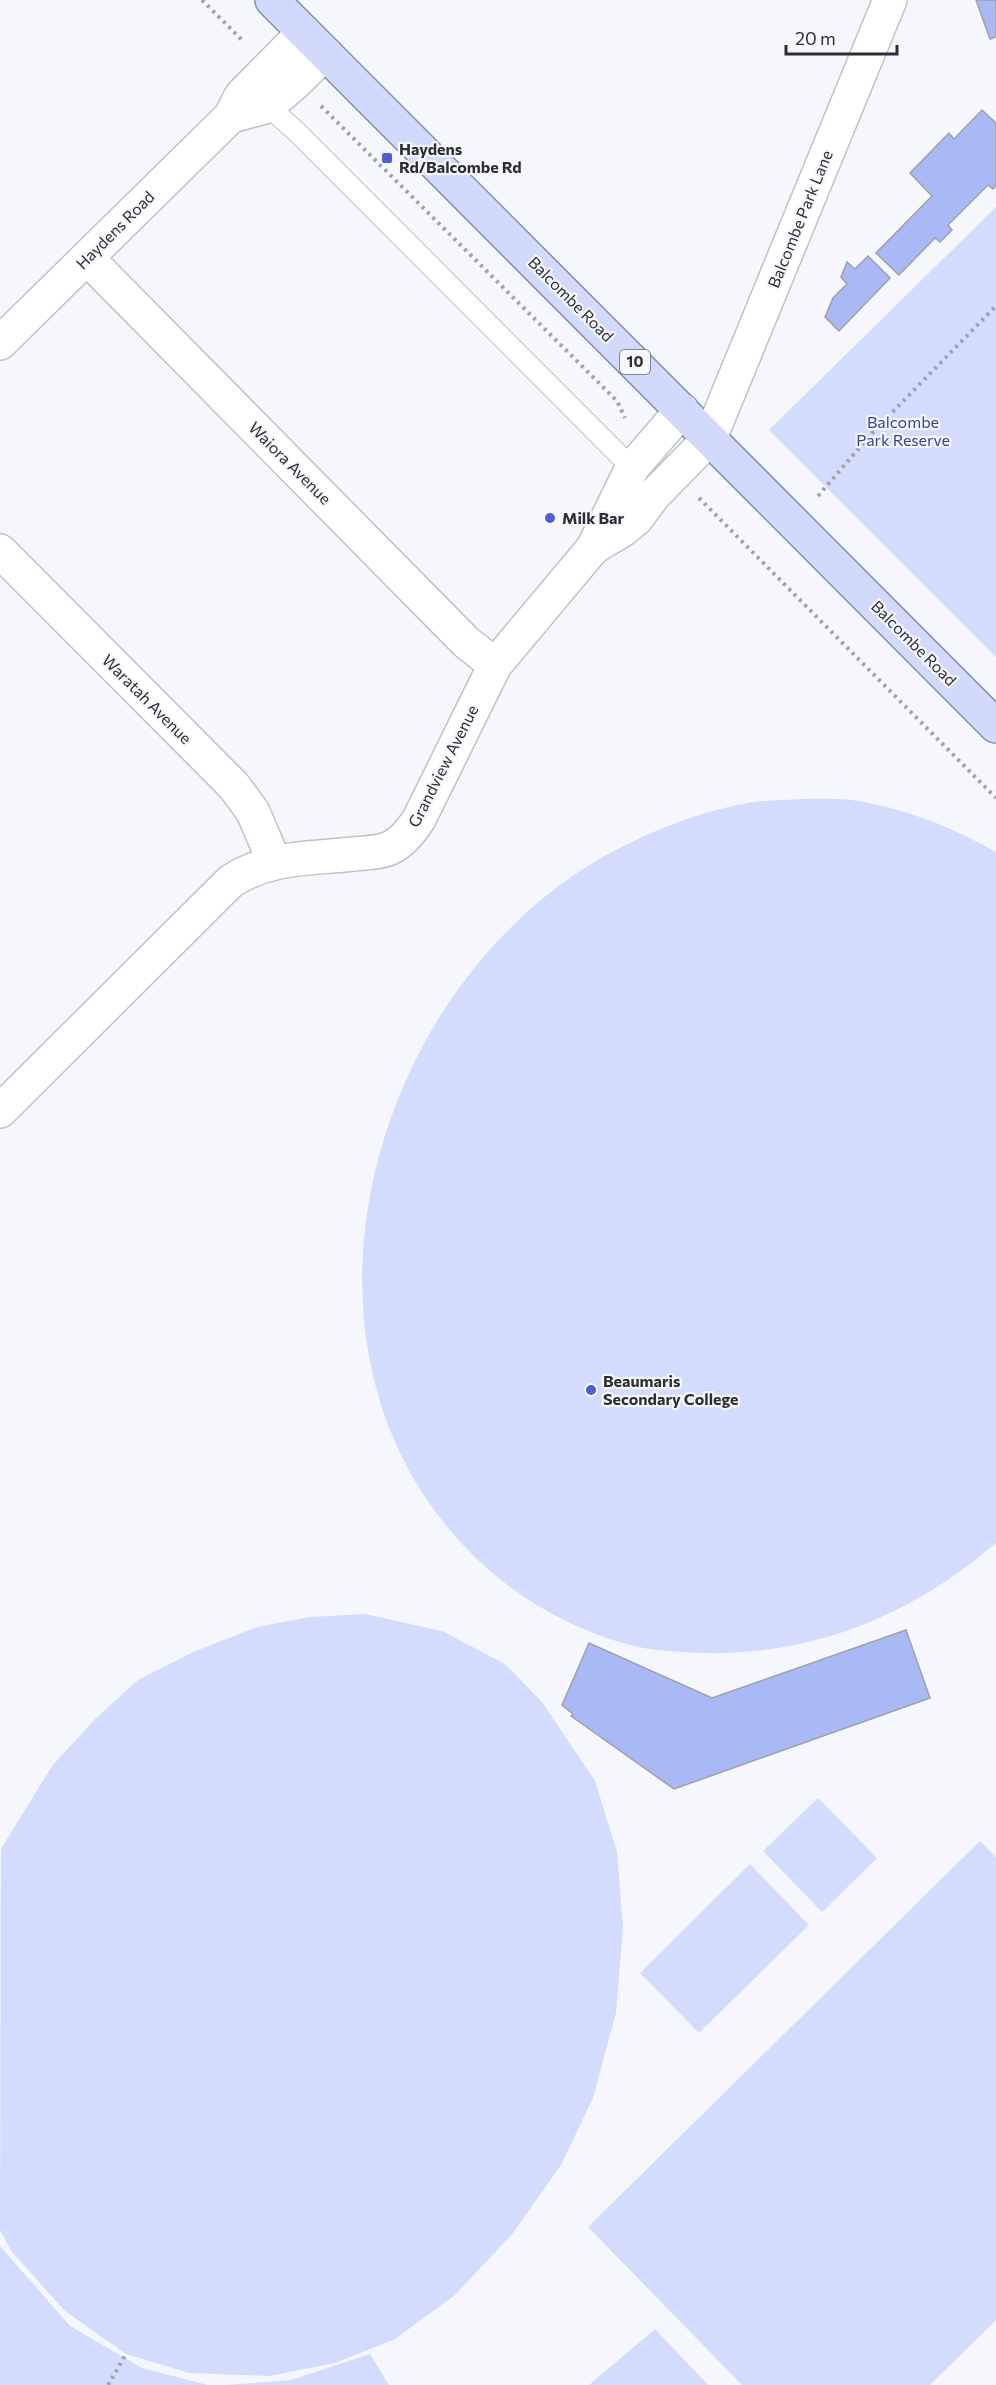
<svg xmlns="http://www.w3.org/2000/svg" width="996" height="2385" viewBox="0 0 996 2385" font-family="Commissioner,sans-serif">
	<style>
		.green { fill: #d3dcfd }
		.building { fill: #a8b9f6; stroke: #9fa1a7; stroke-width: 1.5 }
		.lines { fill: none; stroke-linecap: round; stroke-linejoin: round }
		.lane-casing { stroke: #c0c2c7; stroke-width: 22 }
		.street-casing { stroke: #c0c2c7; stroke-width: 36 }
		.secondary-casing { stroke: #c0c2c7; stroke-width: 36 }
		.primary-casing { stroke: #848eb1; stroke-width: 36 }
		.path { stroke: #a3a3a7; stroke-width: 4; stroke-dasharray: 3 4.5; stroke-linecap: butt }
		.lane { stroke: #fff; stroke-width: 20 }
		.street { stroke: #fff; stroke-width: 33 }
		.secondary { stroke: #fff; stroke-width: 33 }
		.primary { stroke: #d1dafa; stroke-width: 33 }
		.poi-dot { fill: #4e5fd5; stroke: #f6f7fd; stroke-width: 2 }
		.labels { text-anchor: middle; stroke-width: 4.5; stroke-linejoin: round; paint-order: stroke }
		.shield { fill: #f6f7fd; stroke: #6a6a6e; stroke-width: 1.5 }
		.shield-label { font-size: 15px; font-weight: bold; fill: #2e2e30 }
		.poi-label { font-size: 16px; font-weight: bold; fill: #2e2e30; stroke: #f6f7fd; text-anchor: start }
		.street-label { font-size: 16px; fill: #2e2e30; stroke: #f6f7fd }
		.park-label { font-size: 16px; fill: #364299; stroke: #f6f7fd }
	</style>
	<rect width="100%" height="100%" fill="#f6f7fd"/>
	<!-- green -->
	<g class="green">
		<path d="M996,207V657L769,430Z"/>
		<path d="M803,799C821,799 841,798 858,801C910,810 951,827 996,852V1543C912,1615 814,1656 702,1653C679,1652 653,1651 630,1645C563,1627 501,1589 455,1536C279,1335 371,1006 583,869C632,838 690,814 747,803C765,800 785,800 803,799Z"/>
		<path d="M365,1614L442,1631L505,1664L542,1702L595,1781L617,1852L623,1926L616,2013L593,2098L561,2165L513,2233L455,2295L395,2339L335,2363L269,2376L189,2373L126,2354L65,2311L11,2251L0,2230L1,1849L52,1766L96,1718L138,1680L193,1652L257,1627L310,1617Z"/>
		<path d="M818,1798L877,1858L822,1912L763,1851Z"/>
		<path d="M980,1841L996,1857V2320L930,2385H742L588,2227Z"/>
		<path d="M750,1864L809,1925L699,2033L640,1973Z"/>
		<path d="M0,2246L70,2326L142,2368L208,2385H0Z"/>
		<path d="M655,2329L708,2385H589Z"/>
		<path d="M370,2354L389,2385H226L291,2380Z"/>
	</g>
	<!-- building -->
	<g class="building">
		<path d="M976,0H996V37L990,39Z"/>
		<path d="M982,110L996,123V186L993,189L988,185L948,225L952,230L940,242L935,238L899,275L876,253L932,196L910,173L949,133L954,139Z"/>
		<path d="M868,256L890,278L839,331L825,317L833,298L847,284L841,277L847,262L855,269Z"/>
		<path d="M906,1630L930,1698L674,1789L571,1716L573,1714L562,1705L589,1643L712,1698Z"/>
	</g>
	<g class="lines">
		<!-- lane casing -->
		<g class="lane-casing">
			<path id="lane" d="M268,106L299,134L632,468"/>
		</g>
		<!-- street casing -->
		<g class="street-casing">
			<g id="street">
				<path d="M87,258L466,642L495,665"/>
				<path d="M594,547L624,529L636,519L654,495L710,438L890,0"/>
				<path d="M0,551L234,786L253,812L274,861"/>
				<path d="M0,1111L231,881C271,856 308,859 353,854C365,853 379,853 390,848C403,842 412,830 419,819L495,665L593,548L632,468L682,410"/>
			</g>
		</g>
		<!-- secondary casing -->
		<g class="secondary-casing">
			<g id="secondary">
				<path d="M231,116L268,106L296,82L325,53"/>
				<path d="M0,343L231,116L241,96L304,32"/>
			</g>
		</g>
		<!-- primary casing -->
		<g class="primary-casing">
			<path id="primary" d="M272,0L996,726"/>
		</g>
		<!-- path -->
		<g class="path">
			<path d="M202,0L244,42"/>
			<path d="M321,106L617,401L625,418"/>
			<path d="M818,496L873,432L996,306"/>
			<path d="M699,498L996,798"/>
			<path d="M108,2385L126,2354"/>
		</g>
		<!-- lane -->
		<use href="#lane" class="lane"/>
		<!-- street -->
		<use href="#street" class="street"/>
		<!-- secondary -->
		<use href="#secondary" class="secondary"/>
		<!-- primary -->
		<use href="#primary" class="primary"/>
	</g>
	<!-- markers -->
	<g class="poi-dot">
		<rect x="381" y="152" width="12" height="12" rx="3"/>
		<circle cx="550" cy="518" r="6"/>
		<circle cx="591" cy="1390" r="6"/>
	</g>
	<g class="labels">
		<!-- shield labels -->
		<rect class="shield" x="620" y="350" width="30" height="24" rx="4.5"/>
		<g class="shield-label">
			<text x="635" y="367">10</text>
		</g>
		<!-- poi labels -->
		<g class="poi-label">
			<text x="399" y="155">Haydens<tspan x="399" dy="18">Rd/Balcombe Rd</tspan></text>
			<text x="562" y="524">Milk Bar</text>
			<text x="603" y="1387">Beaumaris<tspan x="603" dy="18">Secondary College</tspan></text>
		</g>
		<!-- street labels -->
		<g class="street-label">
			<text transform="translate(800 219) rotate(-68)" y="6">Balcombe Park Lane</text>
			<text transform="translate(115 230) rotate(-45)" y="6">Haydens Road</text>
			<text transform="translate(571 299) rotate(45)" y="6">Balcombe Road</text>
			<text transform="translate(290 463) rotate(45)" y="6">Waiora Avenue</text>
			<text transform="translate(914 643) rotate(45)" y="6">Balcombe Road</text>
			<text transform="translate(147 699) rotate(45)" y="6">Waratah Avenue</text>
			<text transform="translate(443 766) rotate(-63)" y="6">Grandview Avenue</text>
		</g>
		<!-- park labels -->
		<g class="park-label">
			<text x="903" y="428">Balcombe<tspan x="903" dy="18">Park Reserve</tspan></text>
		</g>
	</g>
	<!-- scale -->
	<path d="M786 45v9h111v-9" fill="none" stroke="#2e2e30" stroke-width="3"/>
	<text x="795" y="45" font-size="18" fill="#2e2e30" stroke="#f6f7fd" stroke-width="4.5" paint-order="stroke">20 m</text>
</svg>
